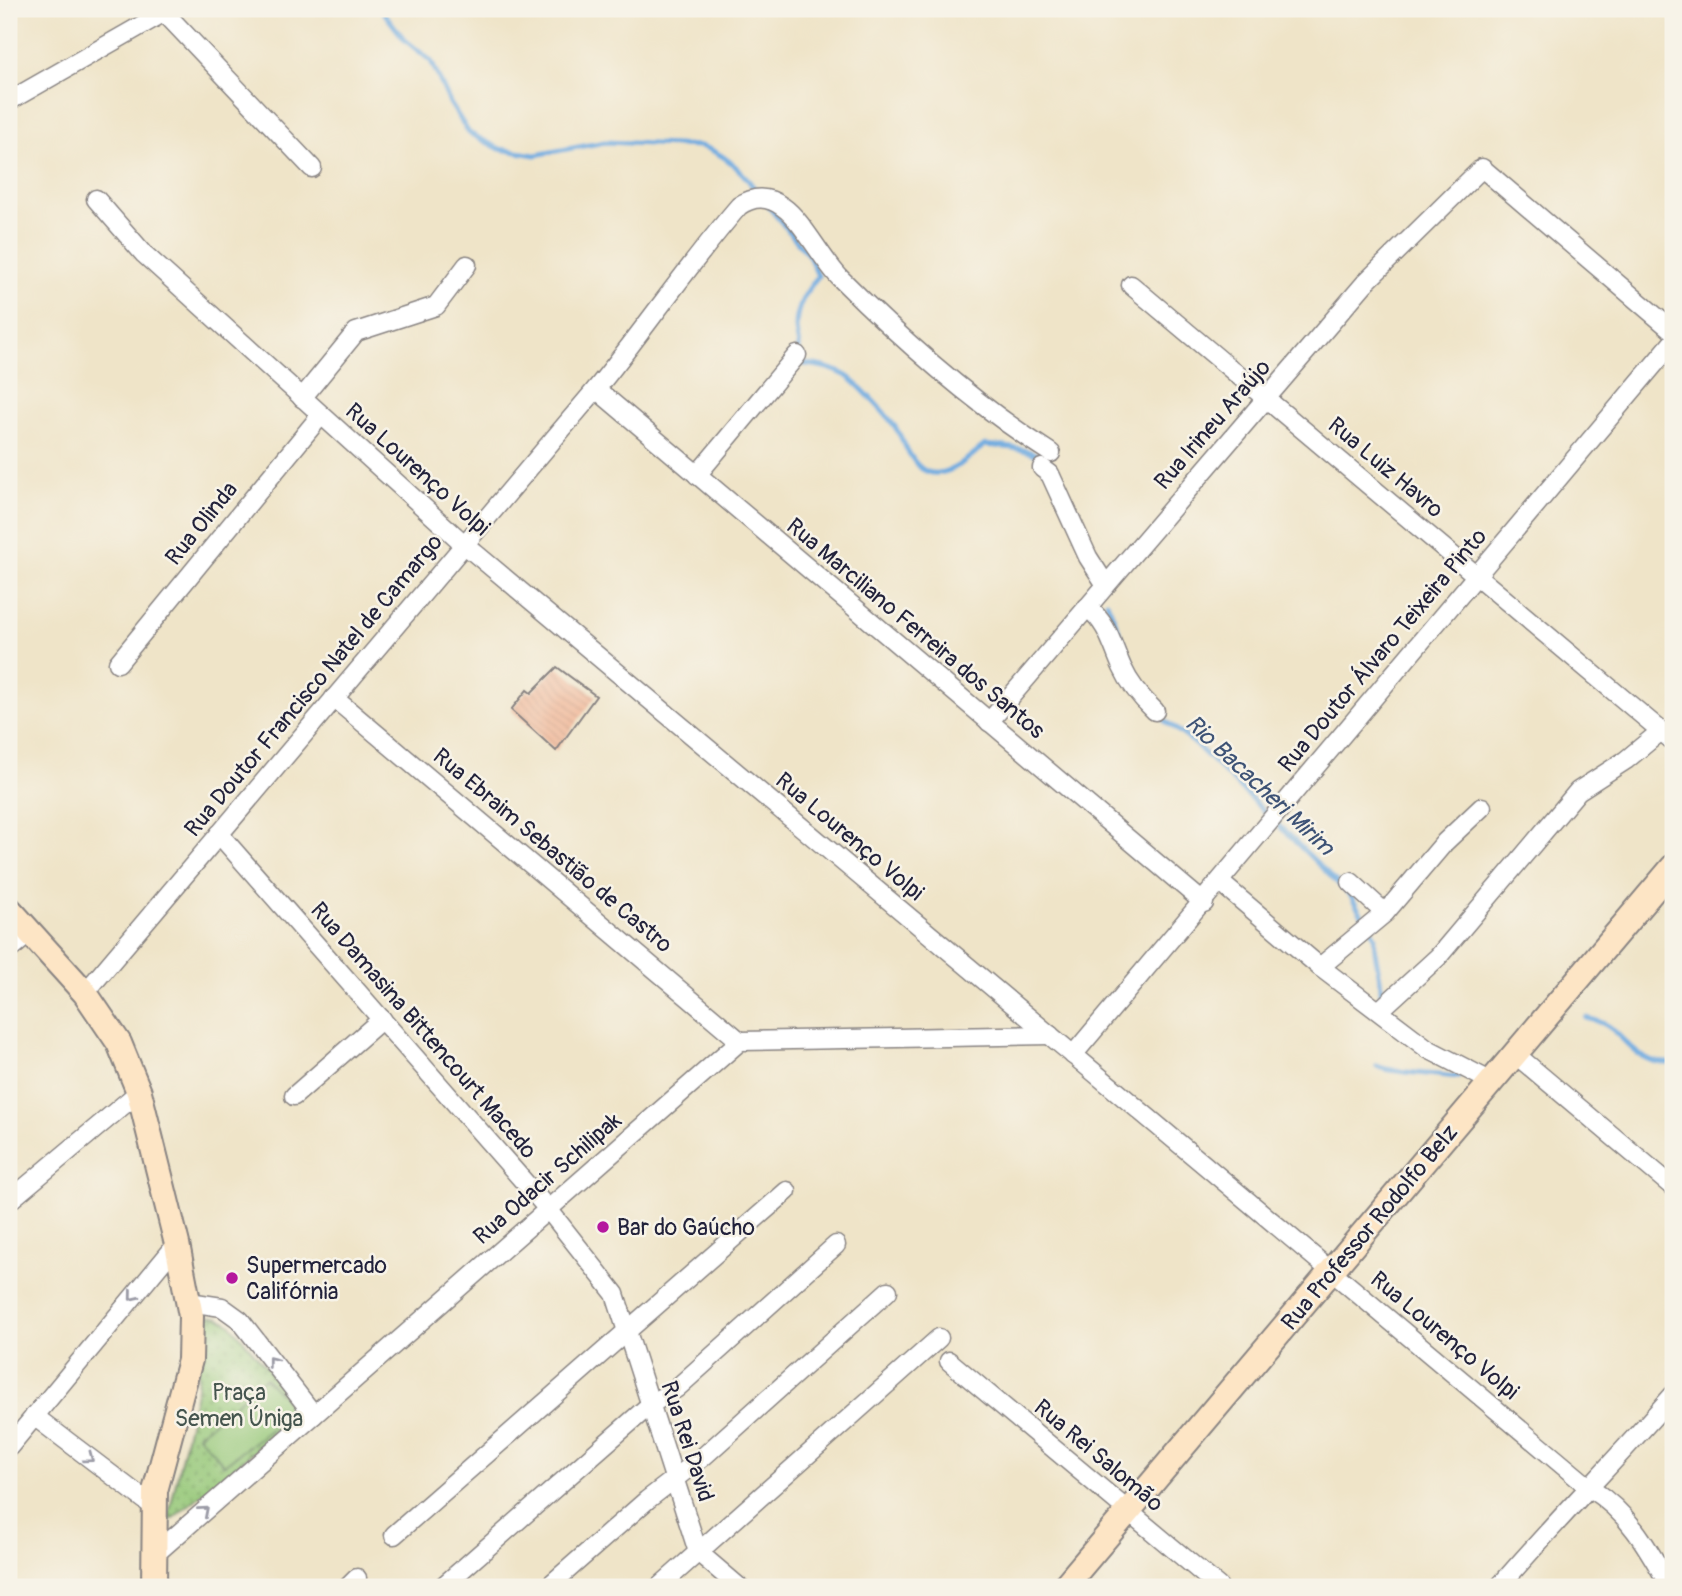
<svg xmlns="http://www.w3.org/2000/svg" width="1682" height="1596" viewBox="0 0 1682 1596" font-family="Pangolin,sans-serif">
	<style>
		.park { fill: url(#park-dots); stroke: #5c755a; stroke-width: 2 }
		.pitch { fill: #95c878; stroke: #5c755a; stroke-width: 2 }
		.lines { fill: none; stroke-linecap: round; stroke-linejoin: round }
		.stream { stroke: #6fabe0; stroke-width: 5 }
		.building { fill: url(#building-back-hatch) }
		.street-casing { stroke: #888382; stroke-width: 21 }
		.secondary-casing { stroke: #888382; stroke-width: 28 }
		.street { stroke: #fff; stroke-width: 18 }
		.secondary { stroke: #fde5c5; stroke-width: 24 }
		.oneway { stroke: #9c9ca7 }
		.poi-dot { fill: #b5179e; stroke: #f7f3e8; stroke-width: 2.5 }
		.labels { text-anchor: middle; stroke-width: 5; stroke-linejoin: round; paint-order: stroke }
		.street-label { font-size: 23px; fill: #22223b; stroke: #f7f3e8 }
		.poi-label { font-size: 23px; fill: #22223b; stroke: #f7f3e8; text-anchor: start }
		.park-label { font-size: 23px; fill: #44544d; stroke: #f7f3e8 }
		.water-label { font-size: 24px; font-style: italic; fill: #3d5275; stroke: #f7f3e8 }
	</style>
	<defs>
		<pattern id="park-dots" width="8" height="8" patternUnits="userSpaceOnUse" patternTransform="scale(1.75)"><rect width="8" height="8" fill="#95c878"/><path d="M2 2h.1M6 6h.1" fill="none" stroke="#79a264" stroke-width="1.8" stroke-linecap="round"/></pattern>
		<pattern id="building-back-hatch" width="6" height="6" patternUnits="userSpaceOnUse" patternTransform="scale(1.75)"><rect width="6" height="6" fill="#f0b190"/><path d="M-1 5l2 2M0 0l6 6M5-1l2 2" fill="none" stroke="#ce987d"/></pattern>
	</defs>
	<rect width="100%" height="100%" fill="#f7f3e8"/>
	<filter id="ink" filterUnits="userSpaceOnUse"><feTurbulence type="fractalNoise" baseFrequency=".0143" numOctaves="2"/><feDisplacementMap in="SourceGraphic" scale="14" xChannelSelector="R" yChannelSelector="G"/><feConvolveMatrix kernelMatrix="1 2 1 2 8 2 1 2 1" color-interpolation-filters="sRGB"/></filter>
	<filter id="wash" filterUnits="userSpaceOnUse"><feTurbulence type="fractalNoise" baseFrequency=".00686" numOctaves="4" result="noise"/><feDisplacementMap in="SourceGraphic" scale="28" xChannelSelector="R" yChannelSelector="G"/><feGaussianBlur stdDeviation="1.57" result="paint"/><feColorMatrix in="noise" values="0 0 0 0 0 0 0 0 0 0 0 0 0 0 0 0 0 1.4 0 .05"/><feComposite in="paint" operator="in"/></filter>
	<g filter="url(#wash)">
		<rect width="100%" height="100%" fill="#efe4c8"/>
		<!-- park -->
		<path class="park" d="M202,1315L218,1317L231,1325L303,1411L167,1523L197,1388Z"/>
		<!-- pitch -->
		<path class="pitch" d="M265,1378L296,1410L224,1465L198,1435Z"/>
		<g class="lines">
			<!-- stream -->
			<g class="stream">
				<path d="M381,9L405,40L431,61L450,103L469,133L500,149L535,155L605,142L700,146C722,152 741,169 754,188"/>
				<path d="M769,207L809,256L818,276C806,292 796,306 796,327C796,338 801,343 798,354L804,364C818,365 832,368 845,375C855,380 891,419 897,430C906,445 915,477 939,473C956,471 972,455 985,445C1009,447 1039,448 1055,469"/>
				<path d="M1107,602L1142,687"/>
				<path d="M1160,711L1165,721L1193,742L1350,895L1375,936C1372,955 1382,973 1381,993"/>
				<path d="M1586,1018C1595,1020 1606,1023 1612,1029C1632,1047 1641,1065 1673,1063"/>
				<path d="M1377,1066C1390,1073 1438,1074 1458,1077"/>
			</g>
		</g>
		<g id="blocks">
			<!-- building -->
			<path class="building" d="M557,667L596,696L556,751L511,710L527,690L531,693Z"/>
		</g>
	</g>
	<g filter="url(#ink)">
		<use href="#blocks" fill-opacity="0" stroke="#888382" stroke-width="2"/>
		<g class="lines">
			<!-- street casing -->
			<g class="street-casing">
				<g id="street">
					<path d="M164,12L312,168"/>
					<path d="M9,101L170,9"/>
					<path d="M96,199L144,254L464,544L1591,1489C1630,1514 1648,1548 1670,1587"/>
					<path d="M1131,285L1673,741"/>
					<path d="M596,389L1204,903"/>
					<path d="M302,398L356,332L436,306L467,265"/>
					<path d="M1042,468L1050,474L1088,557L1106,585"/>
					<path d="M697,475L797,355"/>
					<path d="M1087,607C1109,625 1111,643 1122,667C1130,685 1141,698 1155,711"/>
					<path d="M118,663L321,415"/>
					<path d="M334,698L740,1041"/>
					<path d="M989,722L1365,283L1482,168L1673,331"/>
					<path d="M219,834L548,1209L615,1294L698,1552L739,1587"/>
					<path d="M1351,882L1385,913"/>
					<path d="M1221,883L1320,967L1428,1049L1492,1082"/>
					<path d="M9,950L31,932"/>
					<path d="M1320,967L1385,913L1445,842L1482,807"/>
					<path d="M85,993L596,389C645,329 688,265 739,206C754,196 768,196 783,207C802,220 821,258 840,278C904,342 974,404 1051,453"/>
					<path d="M1379,1011L1438,957L1578,791L1626,760L1661,731"/>
					<path d="M1515,1054L1673,1187"/>
					<path d="M1073,1055L1673,342"/>
					<path d="M294,1096L382,1019"/>
					<path d="M9,1201L139,1092"/>
					<path d="M189,1302L222,1307L240,1320L314,1415"/>
					<path d="M949,1361L1219,1587"/>
					<path d="M34,1416L154,1507"/>
					<path d="M9,1447L177,1244"/>
					<path d="M394,1535L787,1191"/>
					<path d="M153,1556L740,1041L1050,1035"/>
					<path d="M348,1587L357,1578"/>
					<path d="M442,1587L651,1404L677,1388L836,1245"/>
					<path d="M548,1587L647,1500L703,1457L888,1291"/>
					<path d="M659,1587L939,1338"/>
					<path d="M1499,1587C1556,1521 1616,1460 1673,1395"/>
				</g>
			</g>
			<!-- secondary casing -->
			<g class="secondary-casing">
				<g id="secondary">
					<path d="M9,909L85,993L119,1043L139,1092L177,1244L191,1316L190,1360L155,1491L154,1587"/>
					<path d="M1064,1587L1673,867"/>
				</g>
			</g>
			<!-- street -->
			<use href="#street" class="street"/>
			<!-- secondary -->
			<use href="#secondary" class="secondary"/>
		</g>
		<!-- one-way arrows -->
		<defs><path id="oneway-chevron" d="M-2-3.5L2.5 0L-2 3.5" fill="none" stroke-width="1.6" stroke-linecap="round" stroke-linejoin="round" transform="scale(1.75)"/></defs>
		<g class="oneway">
			<use href="#oneway-chevron" transform="translate(133 1296) rotate(129)"/>
			<use href="#oneway-chevron" transform="translate(272 1361) rotate(-128)"/>
			<use href="#oneway-chevron" transform="translate(89 1458) rotate(37)"/>
			<use href="#oneway-chevron" transform="translate(204 1511) rotate(-41)"/>
		</g>
	</g>
	<!-- markers -->
	<g class="poi-dot">
		<circle cx="603" cy="1227" r="7"/>
		<circle cx="232" cy="1278" r="7"/>
	</g>
	<g class="labels">
		<!-- street labels -->
		<g class="street-label">
			<text transform="translate(1212 424) rotate(-49)" y="8">Rua Irineu Araújo</text>
			<text transform="translate(1386 467) rotate(40)" y="8">Rua Luiz Havro</text>
			<text transform="translate(418 469) rotate(42)" y="8">Rua Lourenço Volpi</text>
			<text transform="translate(201 523) rotate(-51)" y="8">Rua Olinda</text>
			<text transform="translate(916 628) rotate(40)" y="8">Rua Marciliano Ferreira dos Santos</text>
			<text transform="translate(1382 650) rotate(-50)" y="8">Rua Doutor Álvaro Teixeira Pinto</text>
			<text transform="translate(313 685) rotate(-50)" y="8">Rua Doutor Francisco Natel de Camargo</text>
			<text transform="translate(850 836) rotate(40)" y="8">Rua Lourenço Volpi</text>
			<text transform="translate(553 850) rotate(40)" y="8">Rua Ebraim Sebastião de Castro</text>
			<text transform="translate(424 1030) rotate(49)" y="8">Rua Damasina Bittencourt Macedo</text>
			<text transform="translate(547 1178) rotate(-41)" y="8">Rua Odacir Schilipak</text>
			<text transform="translate(1369 1227) rotate(-50)" y="8">Rua Professor Rodolfo Belz</text>
			<text transform="translate(1445 1335) rotate(40)" y="8">Rua Lourenço Volpi</text>
			<text transform="translate(688 1441) rotate(72)" y="8">Rua Rei David</text>
			<text transform="translate(1099 1455) rotate(40)" y="8">Rua Rei Salomão</text>
		</g>
		<!-- poi labels -->
		<g class="poi-label">
			<text x="617" y="1235">Bar do Gaúcho</text>
			<text x="246" y="1273">Supermercado<tspan x="246" dy="26">Califórnia</tspan></text>
		</g>
		<!-- park labels -->
		<g class="park-label">
			<text x="239" y="1400">Praça<tspan x="239" dy="26">Semen Úniga</tspan></text>
		</g>
		<!-- water labels -->
		<g class="water-label">
			<text transform="translate(1260 785) rotate(43)" y="8">Rio Bacacheri Mirim</text>
		</g>
	</g>
	<!-- margin -->
	<rect width="1682" height="1596" fill="none" stroke="#f7f3e8" stroke-width="35"/>
</svg>
